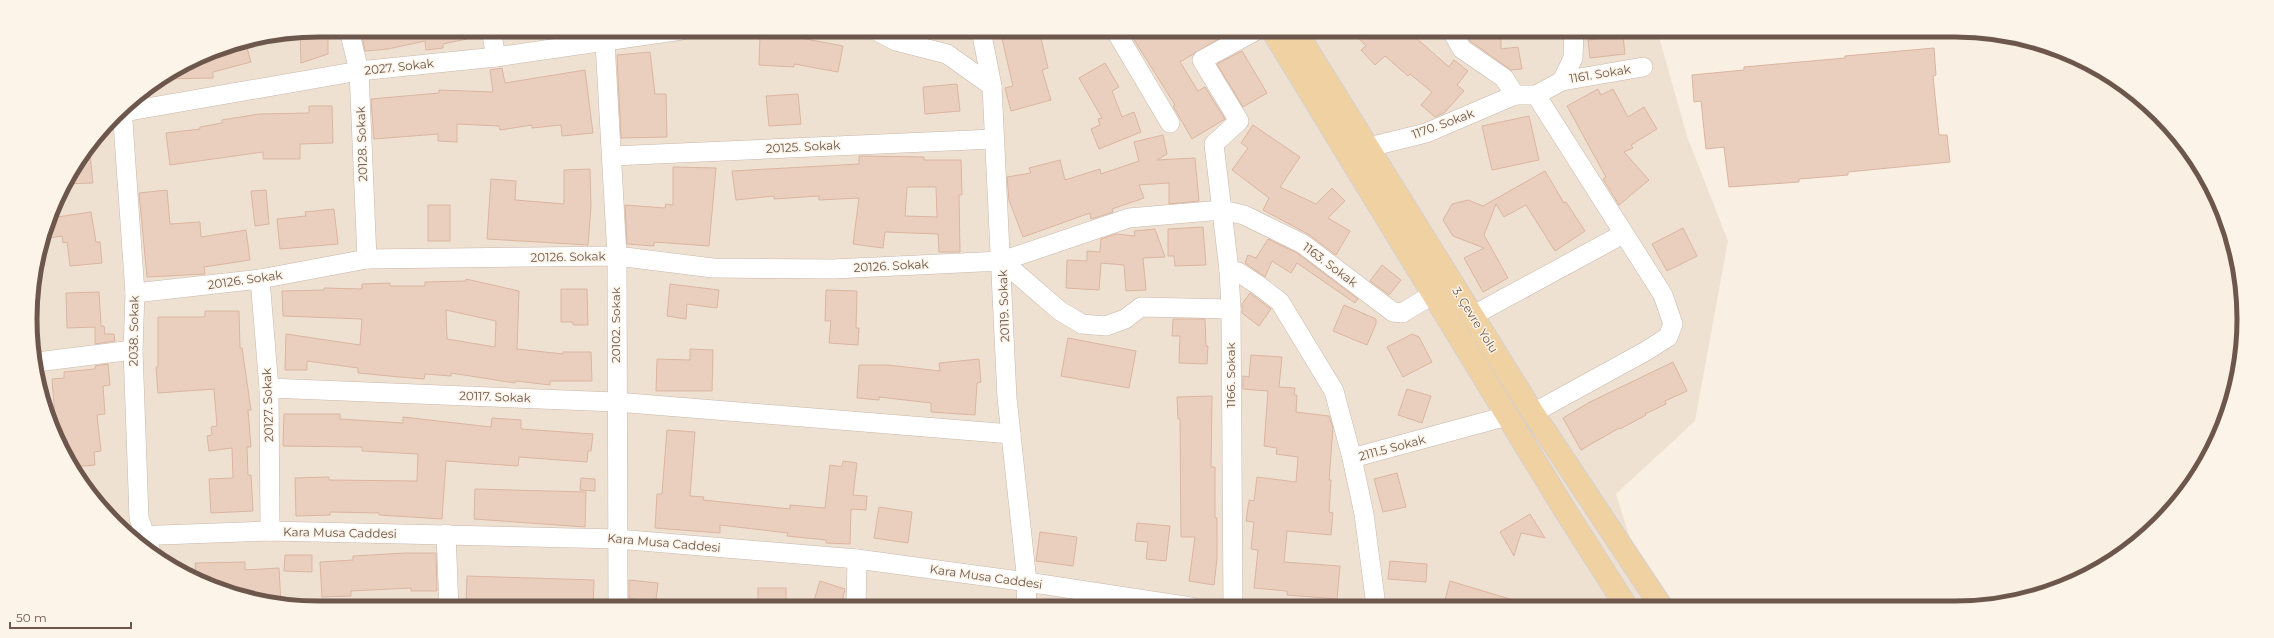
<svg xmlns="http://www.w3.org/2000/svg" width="2274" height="638" viewBox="0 0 2274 638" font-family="Montserrat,sans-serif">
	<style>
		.residential { fill: #efe1d2 }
		.building { fill: #ebcfbe; stroke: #dbb5a0; fill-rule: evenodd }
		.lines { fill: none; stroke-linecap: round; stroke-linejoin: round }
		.minor-casing { stroke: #c8b7ab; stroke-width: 20 }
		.major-casing { stroke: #d6d0cd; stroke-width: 24 }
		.minor { stroke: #fff; stroke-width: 19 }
		.major { stroke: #f0d1a2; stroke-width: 22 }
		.labels { text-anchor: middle; stroke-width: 3; stroke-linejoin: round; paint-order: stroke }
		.street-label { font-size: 12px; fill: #6d574c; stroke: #fcf4e8 }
		.rim { fill: none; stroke: #6d574c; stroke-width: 5 }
	</style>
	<rect width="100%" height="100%" fill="#f9f0e3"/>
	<!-- residential -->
	<path class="residential" d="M319,30H1657L1687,136L1728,241L1695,421L1616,494L1651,606L319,608L263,602L209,586L159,559L90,495L60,447L40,394L31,300L40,244L60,191L90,143L128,102L209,52L263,36Z"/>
	<!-- building -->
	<g class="building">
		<path d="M328,30V54L301,63L300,32Z"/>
		<path d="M361,30H480L481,36L443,44V48L426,50L425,41L388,49L365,51Z"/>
		<path d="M1000,30H1039L1048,68L1042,70L1051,100L1011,111L1005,88L1013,86Z"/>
		<path d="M1128,30H1229L1230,32L1180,62L1198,91L1205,87L1225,119L1192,139L1173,106L1175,105Z"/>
		<path d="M1351,30H1407L1449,67L1454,60L1468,71L1457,85L1464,91L1444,113L1435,117L1421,105L1432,92L1410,74L1408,76L1385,56L1375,65L1361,50L1366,46Z"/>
		<path d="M1467,30H1501V49L1518,47L1522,69L1511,70L1470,41Z"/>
		<path d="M760,36L795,37L843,46L838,72L794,64V67L759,65Z"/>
		<path d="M1623,36L1625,54L1590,58L1588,40Z"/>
		<path d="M245,41L251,62L213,72V78L164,79L209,52Z"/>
		<path d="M1934,48L1936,75L1933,76L1939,135H1947L1950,162L1848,172V175L1799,179V182L1729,187L1724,147L1706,149L1701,101L1694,102L1692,75L1744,70V67L1845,58V56Z"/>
		<path d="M1242,51L1267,93L1243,107L1217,64Z"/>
		<path d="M650,52L655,94H666L667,137L621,138L617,55Z"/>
		<path d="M1105,63L1119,87L1112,91L1122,117L1134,112L1141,132L1099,149L1091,129L1100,125L1098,119L1102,118L1079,78Z"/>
		<path d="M502,68L505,83L585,70L593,133L562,136L561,125L532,128V125L500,130L499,126L457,124V142L438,141V134L374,139L371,99L439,93V90L493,92L490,70Z"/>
		<path d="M957,84L960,111L925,114L923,87Z"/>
		<path d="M1598,89L1601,95L1613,89L1628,117L1644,107L1657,129L1631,145L1633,148L1624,152L1649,180L1619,205L1603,179L1606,177L1567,106Z"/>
		<path d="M798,94L801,124L769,126L766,96Z"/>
		<path d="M309,106H332L333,143L300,144V159H263V152L170,165L166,133L200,129V127L222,123V120L259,114L309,113Z"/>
		<path d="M1529,116L1539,160L1492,170L1482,126Z"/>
		<path d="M1253,125L1300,157L1280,187L1316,204L1332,188L1345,201L1328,218L1350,231L1336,255L1308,234L1263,210L1269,198L1232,170L1248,148L1241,143Z"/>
		<path d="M1163,135L1167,154L1157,160L1195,158L1199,201L1169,204V183L1139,185L1144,198L1112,209L1113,212L1104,215L1091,219L1090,213L1023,237L1009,200L1007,177L1031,173L1029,168L1060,160L1065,180L1100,169L1101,174L1139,161L1134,142Z"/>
		<path d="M89,144L93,183L64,184L86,150Z"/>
		<path d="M859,156L924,157V160H961L962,195H959L960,252H939L938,234L885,232L883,248L853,244L859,198L819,200V196L774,199V196L736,200L732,171L859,164ZM907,187H936L937,217L905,216Z"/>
		<path d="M673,167L716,168L709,246L654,242V246L627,244L625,205L665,208L666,204L673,205Z"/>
		<path d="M590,169L591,206L588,245L487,239L491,179L516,181L515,200L564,204V170Z"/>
		<path d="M1545,171L1564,203L1566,202L1585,231L1555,251L1526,205L1504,217L1496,204L1484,235L1508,278L1483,292L1464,258L1484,248L1453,236L1443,220L1452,204L1468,200L1483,206Z"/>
		<path d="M167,190L170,224L200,222L201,237L246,230L250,260L204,267L205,274L147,277L139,193Z"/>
		<path d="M266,190L269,224L255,226L251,191Z"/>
		<rect x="428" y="205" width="22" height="36"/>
		<path d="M334,209L338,244L280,249L277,219L306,216L305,212Z"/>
		<path d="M91,212L96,242H100L102,263L70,266L67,242L63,243L62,236L42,239L50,218Z"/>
		<path d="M1203,227L1206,265L1175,266L1174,256H1168V229Z"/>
		<path d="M1683,228L1697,256L1667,271L1652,244Z"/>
		<path d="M1155,229L1165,257L1143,258L1146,290L1126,291L1124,265L1101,263L1099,290L1066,288L1067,260L1087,261V251L1100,252L1101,239L1116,234L1135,236L1134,231Z"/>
		<path d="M1268,239L1297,253L1358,299L1355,303L1297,263L1291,273L1272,261L1265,277L1245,263L1248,255L1256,258Z"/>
		<path d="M1382,265L1401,280L1389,295L1370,281Z"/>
		<path d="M466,279L519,291L517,349L563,354V352H591L592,381H550V385L516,381L515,383L451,373V376L425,374L424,379L400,377L358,373V368L307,361V370H285L286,334L360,345L362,319L283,316L282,291L324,290V288L362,289V284L390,283V286H425V282L466,281ZM446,310L496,321L495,347L447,339Z"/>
		<path d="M670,284L719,290L717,308L687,304L686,319L667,316Z"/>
		<path d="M561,289H587L588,325H573V322H561Z"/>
		<path d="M826,290L857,291L856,328H859L858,345L829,343L831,321H825Z"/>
		<path d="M99,292L101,326H104L105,334H114L115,341L95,344V327L67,328L66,293Z"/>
		<path d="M1250,293L1271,309L1259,326L1242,313V304Z"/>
		<path d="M1344,305L1376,319V324L1367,345L1333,331Z"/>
		<path d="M205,311H239L240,348H242L251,410H248L251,447H247L248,475H251L253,511L211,513L209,479L233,478L232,448L209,451L207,436L212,435L211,427L217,426L214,389L158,393L156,367H158V317H205Z"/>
		<path d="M1173,319H1205L1206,346H1208L1207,364L1179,363L1180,336H1172Z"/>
		<path d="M1412,334L1419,337L1432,362L1403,377L1387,347Z"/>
		<path d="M1068,338L1136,351L1129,388L1061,376Z"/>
		<path d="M690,349L713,350L712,391H656L657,359L690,360Z"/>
		<path d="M1251,355L1282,357L1279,387L1295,388L1294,395H1297L1296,412L1329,416L1333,428L1329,480H1331L1329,512L1333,513L1331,535L1287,531L1284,562L1340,566L1337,599L1287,595V591L1254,588L1258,550L1251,549L1254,522L1246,521L1249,500L1254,501L1257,477L1296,482L1298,457L1276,454L1277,448L1264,446L1268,391L1243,389V376L1249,377Z"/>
		<path d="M979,359L981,382L977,383L975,415L931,412V403L879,397V400L857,398L859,365H888L940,371L939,363Z"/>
		<path d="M1673,362L1687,391L1665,401L1666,404L1645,414L1646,415L1620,429L1619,428L1581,450L1563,418L1590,402Z"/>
		<path d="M108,364L110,385L103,386L105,414L97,415L101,451L94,452L95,465L72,467L57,439L52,379L64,378V372L95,369V366Z"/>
		<path d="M1407,389L1431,396L1422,423L1398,415Z"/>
		<path d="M1212,396L1211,467H1215V518H1217V559L1214,585L1189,581L1195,537H1181L1180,419H1178L1177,397Z"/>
		<path d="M284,414H340V419L403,423V417L491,427L492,418L521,420V429L593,434L591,451H588L587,462L519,457L518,466L446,461L442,519L379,515V513L330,512V515L296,516L295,478L329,477V480L417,481L418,454L362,451V447L283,446Z"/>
		<path d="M667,430L695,432L690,496L704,497L703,500L790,509V505L825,508L830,465L842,467L843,461L857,463L853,495L867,496L866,510L851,509L850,544L826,543V540L787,536L788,533L720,525V533L655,528L657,494H662Z"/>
		<path d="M1397,473L1406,507L1383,512L1374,479Z"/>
		<path d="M581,478L595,479V491L580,490Z"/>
		<path d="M475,489L586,492L585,527L474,519Z"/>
		<path d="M879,507L912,512L908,543L874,538Z"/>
		<path d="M1530,514L1545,538L1521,533L1514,556L1500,532Z"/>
		<path d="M1137,523L1170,526L1166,561L1146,559L1148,542L1135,541Z"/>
		<path d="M1040,532L1077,537L1073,566L1036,561Z"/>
		<path d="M406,553H436L437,591H411V588L351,591V596L322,597L320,562L353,560V556Z"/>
		<path d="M285,555H312V572L284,571Z"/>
		<path d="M1390,561L1427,564L1426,582L1388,579Z"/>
		<path d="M245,562V570L279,568L281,604L263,602L209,586L196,579L195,563Z"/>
		<path d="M467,576L594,580L593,608L466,606Z"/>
		<path d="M629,580L658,583L655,608L641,606V600L629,598Z"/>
		<path d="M820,581L845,589L841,607H812Z"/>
		<path d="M1450,581L1523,603V606H1452L1444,604Z"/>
		<rect x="758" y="588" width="28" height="19"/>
	</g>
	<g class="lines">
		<!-- minor casing -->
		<g class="minor-casing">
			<g id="minor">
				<path d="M349,30L359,71L367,259"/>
				<path d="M491,30L496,57"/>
				<path d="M875,30L896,41L947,54L992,86"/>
				<path d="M981,30L992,86L1007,398L1027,582L1026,607"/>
				<path d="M1115,30L1170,123"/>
				<path d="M1451,30L1462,49L1504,78L1515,95"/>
				<path d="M605,42L617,256L618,608"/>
				<path d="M1562,81L1573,58L1574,30"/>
				<path d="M122,108L135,293L133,350L139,518L151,552"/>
				<path d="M118,113L359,71L496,57L682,30"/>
				<path d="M1369,147L1426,133L1515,95H1536L1562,81L1643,67"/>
				<path d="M612,156L994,139"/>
				<path d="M1002,261L1060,311L1082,324L1106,326L1125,319L1141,307L1231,309"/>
				<path d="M1229,270L1238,272L1258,285L1280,302L1334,391L1352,458"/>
				<path d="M260,279L269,388L270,531"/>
				<path d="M135,293L260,279L367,259L617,256L713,268L833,269L1002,261L1129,218L1222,210L1244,215L1303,244L1393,312L1402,313L1432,295"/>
				<path d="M1472,316L1623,234"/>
				<path d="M37,362L133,350"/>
				<path d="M269,388L616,402L1011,434"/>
				<path d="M1533,413L1646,351L1668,337L1673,324L1663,295L1536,95"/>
				<path d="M446,534L449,608"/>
				<path d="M133,536L270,531L617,539L857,559L1027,582L1191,607"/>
				<path d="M1376,606L1364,514L1352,458L1507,416"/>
				<path d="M856,607L857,559"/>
				<path d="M1233,607L1231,309L1229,270L1214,144L1239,121L1202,60L1257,30"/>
			</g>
		</g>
		<!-- major casing -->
		<g class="major-casing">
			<g id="major">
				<path d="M1272,30L1563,507L1626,606"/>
				<path d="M1295,30L1533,413L1661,606"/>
			</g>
		</g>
		<!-- minor -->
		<use href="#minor" class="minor"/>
		<!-- major -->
		<use href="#major" class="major"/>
	</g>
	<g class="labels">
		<!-- street labels -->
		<g class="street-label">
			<text transform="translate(399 67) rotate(-6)" y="4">2027. Sokak</text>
			<text transform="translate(1600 74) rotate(-9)" y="4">1161. Sokak</text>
			<text transform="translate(1443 124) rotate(-20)" y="4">1170. Sokak</text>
			<text transform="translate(362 144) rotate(-92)" y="4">20128. Sokak</text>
			<text transform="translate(803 147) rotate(-3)" y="4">20125. Sokak</text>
			<text transform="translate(568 257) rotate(-1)" y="4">20126. Sokak</text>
			<text transform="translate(1330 265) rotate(37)" y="4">1163. Sokak</text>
			<text transform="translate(891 266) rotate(-3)" y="4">20126. Sokak</text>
			<text transform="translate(245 280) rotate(-8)" y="4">20126. Sokak</text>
			<text transform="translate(1004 306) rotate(-92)" y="4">20119. Sokak</text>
			<text transform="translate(1475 320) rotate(58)" y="4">3. Çevre Yolu</text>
			<text transform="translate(616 325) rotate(-90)" y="4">20102. Sokak</text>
			<text transform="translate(134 331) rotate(-89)" y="4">2038. Sokak</text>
			<text transform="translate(1231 375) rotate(-90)" y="4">1166. Sokak</text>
			<text transform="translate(495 397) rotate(2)" y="4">20117. Sokak</text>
			<text transform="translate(268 405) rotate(-92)" y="4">20127. Sokak</text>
			<text transform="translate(1392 448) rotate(-15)" y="4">2111.5 Sokak</text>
			<text transform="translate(340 533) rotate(1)" y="4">Kara Musa Caddesi</text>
			<text transform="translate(664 543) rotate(5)" y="4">Kara Musa Caddesi</text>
			<text transform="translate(986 577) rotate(8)" y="4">Kara Musa Caddesi</text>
		</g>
	</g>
	<!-- crop -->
	<path d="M0 0H2274V638H0ZM319 37H1955A282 282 0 0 1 2237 319V319A282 282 0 0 1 1955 601H319A282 282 0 0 1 37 319V319A282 282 0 0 1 319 37Z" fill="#fcf4e8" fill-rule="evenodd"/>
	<path class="rim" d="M319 37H1955A282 282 0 0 1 2237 319V319A282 282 0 0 1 1955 601H319A282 282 0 0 1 37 319V319A282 282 0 0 1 319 37Z"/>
	<!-- scale -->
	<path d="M10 622v6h121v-6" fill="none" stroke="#6d574c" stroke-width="2"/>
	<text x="16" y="622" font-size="12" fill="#6d574c" stroke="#fcf4e8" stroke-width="3" paint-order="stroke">50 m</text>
</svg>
